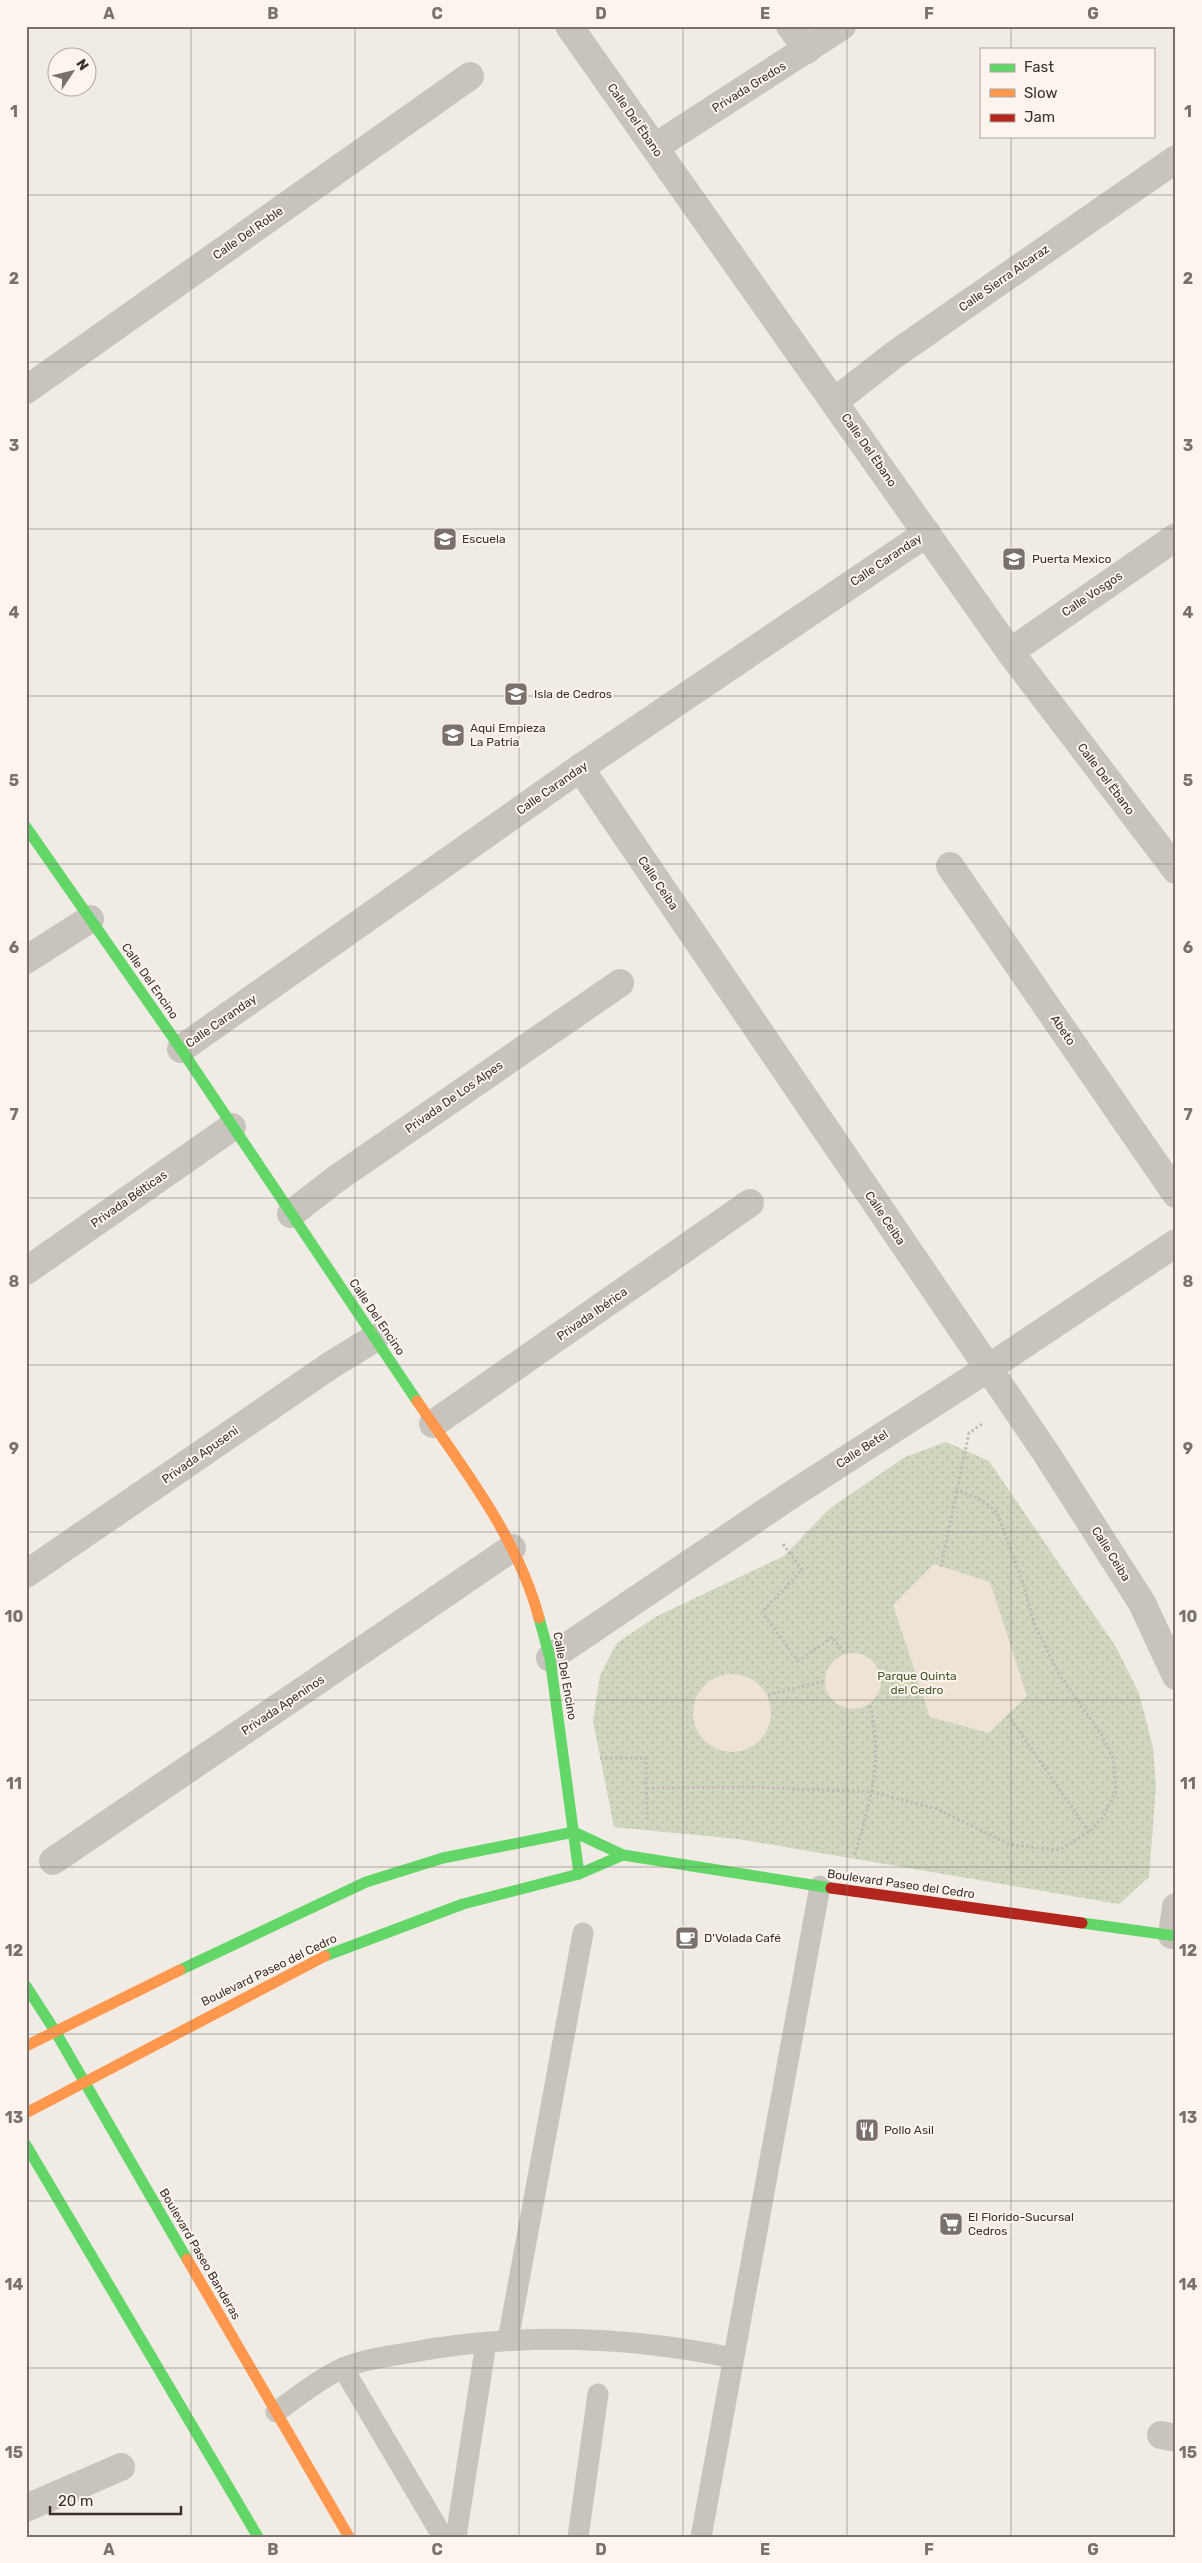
<svg xmlns="http://www.w3.org/2000/svg" width="1202" height="2563" viewBox="0 0 1202 2563" font-family="Rubik,sans-serif">
	<style>
		.park { fill: url(#park-dots) }
		.plaza { fill: #eee3d5 }
		.lines { fill: none; stroke-linecap: round; stroke-linejoin: round }
		.path { stroke: #c2bbb6; stroke-width: 3; stroke-dasharray: 2.5 2.5; stroke-linecap: butt }
		.lane { stroke: #c9c3be; stroke-width: 21 }
		.street { stroke: #c9c3be; stroke-width: 28 }
		.fast { stroke: #63d668; stroke-width: 11 }
		.slow { stroke: #ff974d; stroke-width: 11 }
		.jam { stroke: #b3261e; stroke-width: 11 }
		.grid { fill: none; stroke: #7a716c; stroke-width: 1; stroke-opacity: 0.55 }
		.labels { text-anchor: middle; stroke-width: 4; stroke-linejoin: round; paint-order: stroke }
		.street-label { font-size: 12px; fill: #3b302b; stroke: #fbf5ee }
		.poi-label { font-size: 12px; fill: #3b302b; stroke: #fbf5ee; text-anchor: start }
		.park-label { font-size: 12px; fill: #4a5a2e; stroke: #fbf5ee }
		.neatline { fill: none; stroke: #7a716c; stroke-width: 2 }
		.grid-label { font-size: 16px; text-anchor: middle; font-weight: bold; fill: #7a716c }
	</style>
	<defs>
		<pattern id="park-dots" width="8" height="8" patternUnits="userSpaceOnUse" patternTransform="scale(1.25)"><rect width="8" height="8" fill="#d1d6bf"/><path d="M2 2h.1M6 6h.1" fill="none" stroke="#b4b8a4" stroke-width="1.8" stroke-linecap="round"/></pattern>
	</defs>
	<rect width="100%" height="100%" fill="#f0ebe5"/>
	<!-- park -->
	<path class="park" d="M946,1442L989,1461L1116,1647L1139,1693L1153,1748L1156,1786L1149,1877L1119,1904L738,1839L614,1827L593,1721L600,1675L617,1643L657,1616L784,1556L829,1509L905,1457Z"/>
	<!-- plaza -->
	<g class="plaza">
		<path d="M934,1564L990,1582L1027,1696L989,1733L930,1717L893,1605Z"/>
		<circle cx="853" cy="1681" r="28"/>
		<circle cx="732" cy="1713" r="39"/>
	</g>
	<g class="lines">
		<!-- path -->
		<g class="path">
			<path d="M783,1544L802,1570L762,1612L798,1661L832,1637L844,1653"/>
			<path d="M941,1567L969,1433L982,1424"/>
			<path d="M768,1695L824,1681"/>
			<path d="M1008,1715L1089,1832"/>
			<path d="M600,1758H646L647,1821"/>
			<path d="M647,1788L750,1787L872,1792L937,1809L1011,1845L1059,1850L1089,1832L1103,1817L1116,1791L1113,1758L1101,1734L1059,1674L1035,1626L1023,1583L997,1512L983,1501L956,1489"/>
			<path d="M855,1855C871,1796 883,1765 870,1704"/>
		</g>
		<!-- lane -->
		<g class="lane">
			<path d="M508,2340L583,1933"/>
			<path d="M343,2368L443,2537"/>
			<path d="M276,2412C297,2397 319,2379 343,2368C364,2359 390,2356 413,2352C519,2333 628,2336 733,2358"/>
			<path d="M456,2537L486,2343"/>
			<path d="M578,2537L598,2394"/>
			<path d="M701,2537L820,1886"/>
		</g>
		<!-- street -->
		<g class="street">
			<path d="M569,26L1010,652L1176,870"/>
			<path d="M790,26L807,50"/>
			<path d="M655,147L842,26"/>
			<path d="M26,390L470,76"/>
			<path d="M835,401L894,355L1176,159"/>
			<path d="M1010,652L1176,537"/>
			<path d="M580,768L1046,1453L1142,1603L1176,1676"/>
			<path d="M950,866L1176,1194"/>
			<path d="M26,960L90,919"/>
			<path d="M181,1049L580,768L927,533"/>
			<path d="M291,1214L336,1179L620,983"/>
			<path d="M26,1271L232,1127"/>
			<path d="M433,1424L750,1203"/>
			<path d="M26,1574L331,1365L375,1338"/>
			<path d="M550,1658L791,1495L987,1369L1176,1243"/>
			<path d="M53,1861L512,1548"/>
			<path d="M1172,1935L1176,1907"/>
			<path d="M1161,2435L1176,2438"/>
			<path d="M26,2508L121,2467"/>
		</g>
		<!-- fast -->
		<g class="fast">
			<path d="M26,827L181,1049L417,1401"/>
			<path d="M539,1618L550,1658L579,1874"/>
			<path d="M1082,1923L1176,1936"/>
			<path d="M325,1956L463,1904L579,1874L623,1855"/>
			<path d="M180,1970L366,1882L443,1858L574,1832L623,1855L831,1888"/>
			<path d="M26,1986L55,2031L187,2259"/>
			<path d="M26,2145L258,2537"/>
		</g>
		<!-- slow -->
		<g class="slow">
			<path d="M417,1401C463,1468 518,1538 539,1618"/>
			<path d="M26,2046L180,1970"/>
			<path d="M26,2113L325,1956"/>
			<path d="M187,2259L349,2537"/>
		</g>
		<!-- jam -->
		<path class="jam" d="M831,1888L1082,1923"/>
	</g>
	<!-- grid -->
	<path class="grid" d="M191,26V2537M355,26V2537M519,26V2537M683,26V2537M847,26V2537M1011,26V49M1011,136V2537M26,195H1176M26,362H1176M26,529H1176M26,696H1176M26,864H1176M26,1031H1176M26,1198H1176M26,1365H1176M26,1532H1176M26,1700H1176M26,1867H1176M26,2034H1176M26,2201H1176M26,2368H1176"/>
	<!-- icons -->
	<defs>
		<g id="school-square" transform="scale(1.25)"><rect x="-9" y="-9" width="18" height="18" rx="4" fill="#7a716c" stroke="#fbf5ee"/><path d="M0-5L7-2L0 1L-7-2ZM-4 1L0 2.5L4 1V4Q0 6-4 4Z" fill="#fff"/></g>
		<g id="cafe-square" transform="scale(1.25)"><rect x="-9" y="-9" width="18" height="18" rx="4" fill="#7a716c" stroke="#fbf5ee"/><path d="M-5.5-4.5H6V0H3Q3 3.5 0 3.5H-2.5Q-5.5 3.5-5.5 0ZM3-3.2v2h1.7v-2ZM-6 4.5H4V6H-6Z" fill="#fff"/></g>
		<g id="restaurant-square" transform="scale(1.25)"><rect x="-9" y="-9" width="18" height="18" rx="4" fill="#7a716c" stroke="#fbf5ee"/><path d="M-5-6h1v4h1v-4h1v4h1v-4h1v5L-1.5 .5V6h-2V.5L-5-1ZM5-6V6H3V1.5H1.5Q1.5-4 5-6Z" fill="#fff"/></g>
		<g id="supermarket-square" transform="scale(1.25)"><rect x="-9" y="-9" width="18" height="18" rx="4" fill="#7a716c" stroke="#fbf5ee"/><path d="M-6-5.5h2.5l.6 2H6L4.5 2H-2.5L-4.4-4H-6ZM-1.5 3.2a1.3 1.3 0 1 0 .1 0ZM3 3.2a1.3 1.3 0 1 0 .1 0Z" fill="#fff"/></g>
	</defs>
	<g fill-rule="evenodd">
		<use href="#school-square" x="445" y="539"/>
		<use href="#school-square" x="1014" y="559"/>
		<use href="#school-square" x="516" y="694"/>
		<use href="#school-square" x="453" y="735"/>
		<use href="#cafe-square" x="687" y="1938"/>
		<use href="#restaurant-square" x="867" y="2130"/>
		<use href="#supermarket-square" x="951" y="2224"/>
	</g>
	<g class="labels">
		<!-- street labels -->
		<g class="street-label">
			<text transform="translate(749 87) rotate(-32)" y="4">Privada Gredos</text>
			<text transform="translate(635 120) rotate(55)" y="4">Calle Del Ëbano</text>
			<text transform="translate(248 233) rotate(-35)" y="4">Calle Del Roble</text>
			<text transform="translate(1004 278) rotate(-35)" y="4">Calle Sierra Alcaraz</text>
			<text transform="translate(869 450) rotate(55)" y="4">Calle Del Ëbano</text>
			<text transform="translate(886 560) rotate(-34)" y="4">Calle Caranday</text>
			<text transform="translate(1092 594) rotate(-34)" y="4">Calle Vosgos</text>
			<text transform="translate(1106 779) rotate(53)" y="4">Calle Del Ëbano</text>
			<text transform="translate(552 788) rotate(-35)" y="4">Calle Caranday</text>
			<text transform="translate(658 883) rotate(56)" y="4">Calle Ceiba</text>
			<text transform="translate(150 981) rotate(55)" y="4">Calle Del Encino</text>
			<text transform="translate(221 1021) rotate(-35)" y="4">Calle Caranday</text>
			<text transform="translate(1063 1030) rotate(56)" y="4">Abeto</text>
			<text transform="translate(454 1097) rotate(-35)" y="4">Privada De Los Alpes</text>
			<text transform="translate(129 1199) rotate(-35)" y="4">Privada Bélticas</text>
			<text transform="translate(885 1218) rotate(56)" y="4">Calle Ceiba</text>
			<text transform="translate(592 1314) rotate(-35)" y="4">Privada Ibérica</text>
			<text transform="translate(377 1317) rotate(56)" y="4">Calle Del Encino</text>
			<text transform="translate(862 1449) rotate(-33)" y="4">Calle Betel</text>
			<text transform="translate(200 1455) rotate(-35)" y="4">Privada Apuseni</text>
			<text transform="translate(1111 1554) rotate(58)" y="4">Calle Ceiba</text>
			<text transform="translate(565 1676) rotate(80)" y="4">Calle Del Encino</text>
			<text transform="translate(283 1705) rotate(-34)" y="4">Privada Apeninos</text>
			<text transform="translate(901 1884) rotate(8)" y="4">Boulevard Paseo del Cedro</text>
			<text transform="translate(269 1970) rotate(-26)" y="4">Boulevard Paseo del Cedro</text>
			<text transform="translate(200 2254) rotate(60)" y="4">Boulevard Paseo Banderas</text>
		</g>
		<!-- poi labels -->
		<g class="poi-label">
			<text x="462" y="543">Escuela</text>
			<text x="1032" y="563">Puerta Mexico</text>
			<text x="534" y="698">Isla de Cedros</text>
			<text x="470" y="732">Aqui Empieza<tspan x="470" dy="14">La Patria</tspan></text>
			<text x="704" y="1942">D'Volada Café</text>
			<text x="884" y="2134">Pollo Asil</text>
			<text x="968" y="2221">El Florido-Sucursal<tspan x="968" dy="14">Cedros</tspan></text>
		</g>
		<!-- park labels -->
		<g class="park-label">
			<text x="917" y="1680">Parque Quinta<tspan x="917" dy="14">del Cedro</tspan></text>
		</g>
	</g>
	<!-- border -->
	<rect width="1202" height="2563" fill="none" stroke="#fbf5ee" stroke-width="55"/>
	<!-- legend -->
	<rect x="980" y="48" width="175" height="90" fill="#fbf5ee" stroke="#aea6a0"/>
	<rect x="990" y="64" width="25" height="8" fill="#63d668" stroke="#aea6a0"/>
	<text x="1024" y="72" font-size="15" fill="#3b302b">Fast</text>
	<rect x="990" y="89" width="25" height="8" fill="#ff974d" stroke="#aea6a0"/>
	<text x="1024" y="98" font-size="15" fill="#3b302b">Slow</text>
	<rect x="990" y="114" width="25" height="8" fill="#b3261e" stroke="#aea6a0"/>
	<text x="1024" y="122" font-size="15" fill="#3b302b">Jam</text>
	<!-- north arrow -->
	<g transform="translate(72 72) rotate(55)"><circle r="24" fill="#fbf5ee" stroke="#aea6a0"/>
	<path d="M0-4L9 19L0 12L-9 19Z" fill="#7a716c"/>
	<text y="-8" font-size="14" font-weight="bold" text-anchor="middle" fill="#3b302b">N</text>
	</g>
	<!-- scale -->
	<path d="M50 2506v8h131v-8" fill="none" stroke="#3b302b" stroke-width="2.5"/>
	<text x="58" y="2506" font-size="15" fill="#3b302b" stroke="#fbf5ee" stroke-width="4" paint-order="stroke">20 m</text>
	<rect x="28" y="28" width="1146" height="2508" class="neatline"/>
	<g class="grid-label">
		<text x="109" y="19">A</text>
		<text x="273" y="19">B</text>
		<text x="437" y="19">C</text>
		<text x="601" y="19">D</text>
		<text x="765" y="19">E</text>
		<text x="929" y="19">F</text>
		<text x="1093" y="19">G</text>
		<text x="14" y="117">1</text>
		<text x="1188" y="117">1</text>
		<text x="14" y="284">2</text>
		<text x="1188" y="284">2</text>
		<text x="14" y="451">3</text>
		<text x="1188" y="451">3</text>
		<text x="14" y="618">4</text>
		<text x="1188" y="618">4</text>
		<text x="14" y="786">5</text>
		<text x="1188" y="786">5</text>
		<text x="14" y="953">6</text>
		<text x="1188" y="953">6</text>
		<text x="14" y="1120">7</text>
		<text x="1188" y="1120">7</text>
		<text x="14" y="1287">8</text>
		<text x="1188" y="1287">8</text>
		<text x="14" y="1454">9</text>
		<text x="1188" y="1454">9</text>
		<text x="14" y="1622">10</text>
		<text x="1188" y="1622">10</text>
		<text x="14" y="1789">11</text>
		<text x="1188" y="1789">11</text>
		<text x="14" y="1956">12</text>
		<text x="1188" y="1956">12</text>
		<text x="14" y="2123">13</text>
		<text x="1188" y="2123">13</text>
		<text x="14" y="2290">14</text>
		<text x="1188" y="2290">14</text>
		<text x="14" y="2458">15</text>
		<text x="1188" y="2458">15</text>
		<text x="109" y="2555">A</text>
		<text x="273" y="2555">B</text>
		<text x="437" y="2555">C</text>
		<text x="601" y="2555">D</text>
		<text x="765" y="2555">E</text>
		<text x="929" y="2555">F</text>
		<text x="1093" y="2555">G</text>
	</g>
</svg>
